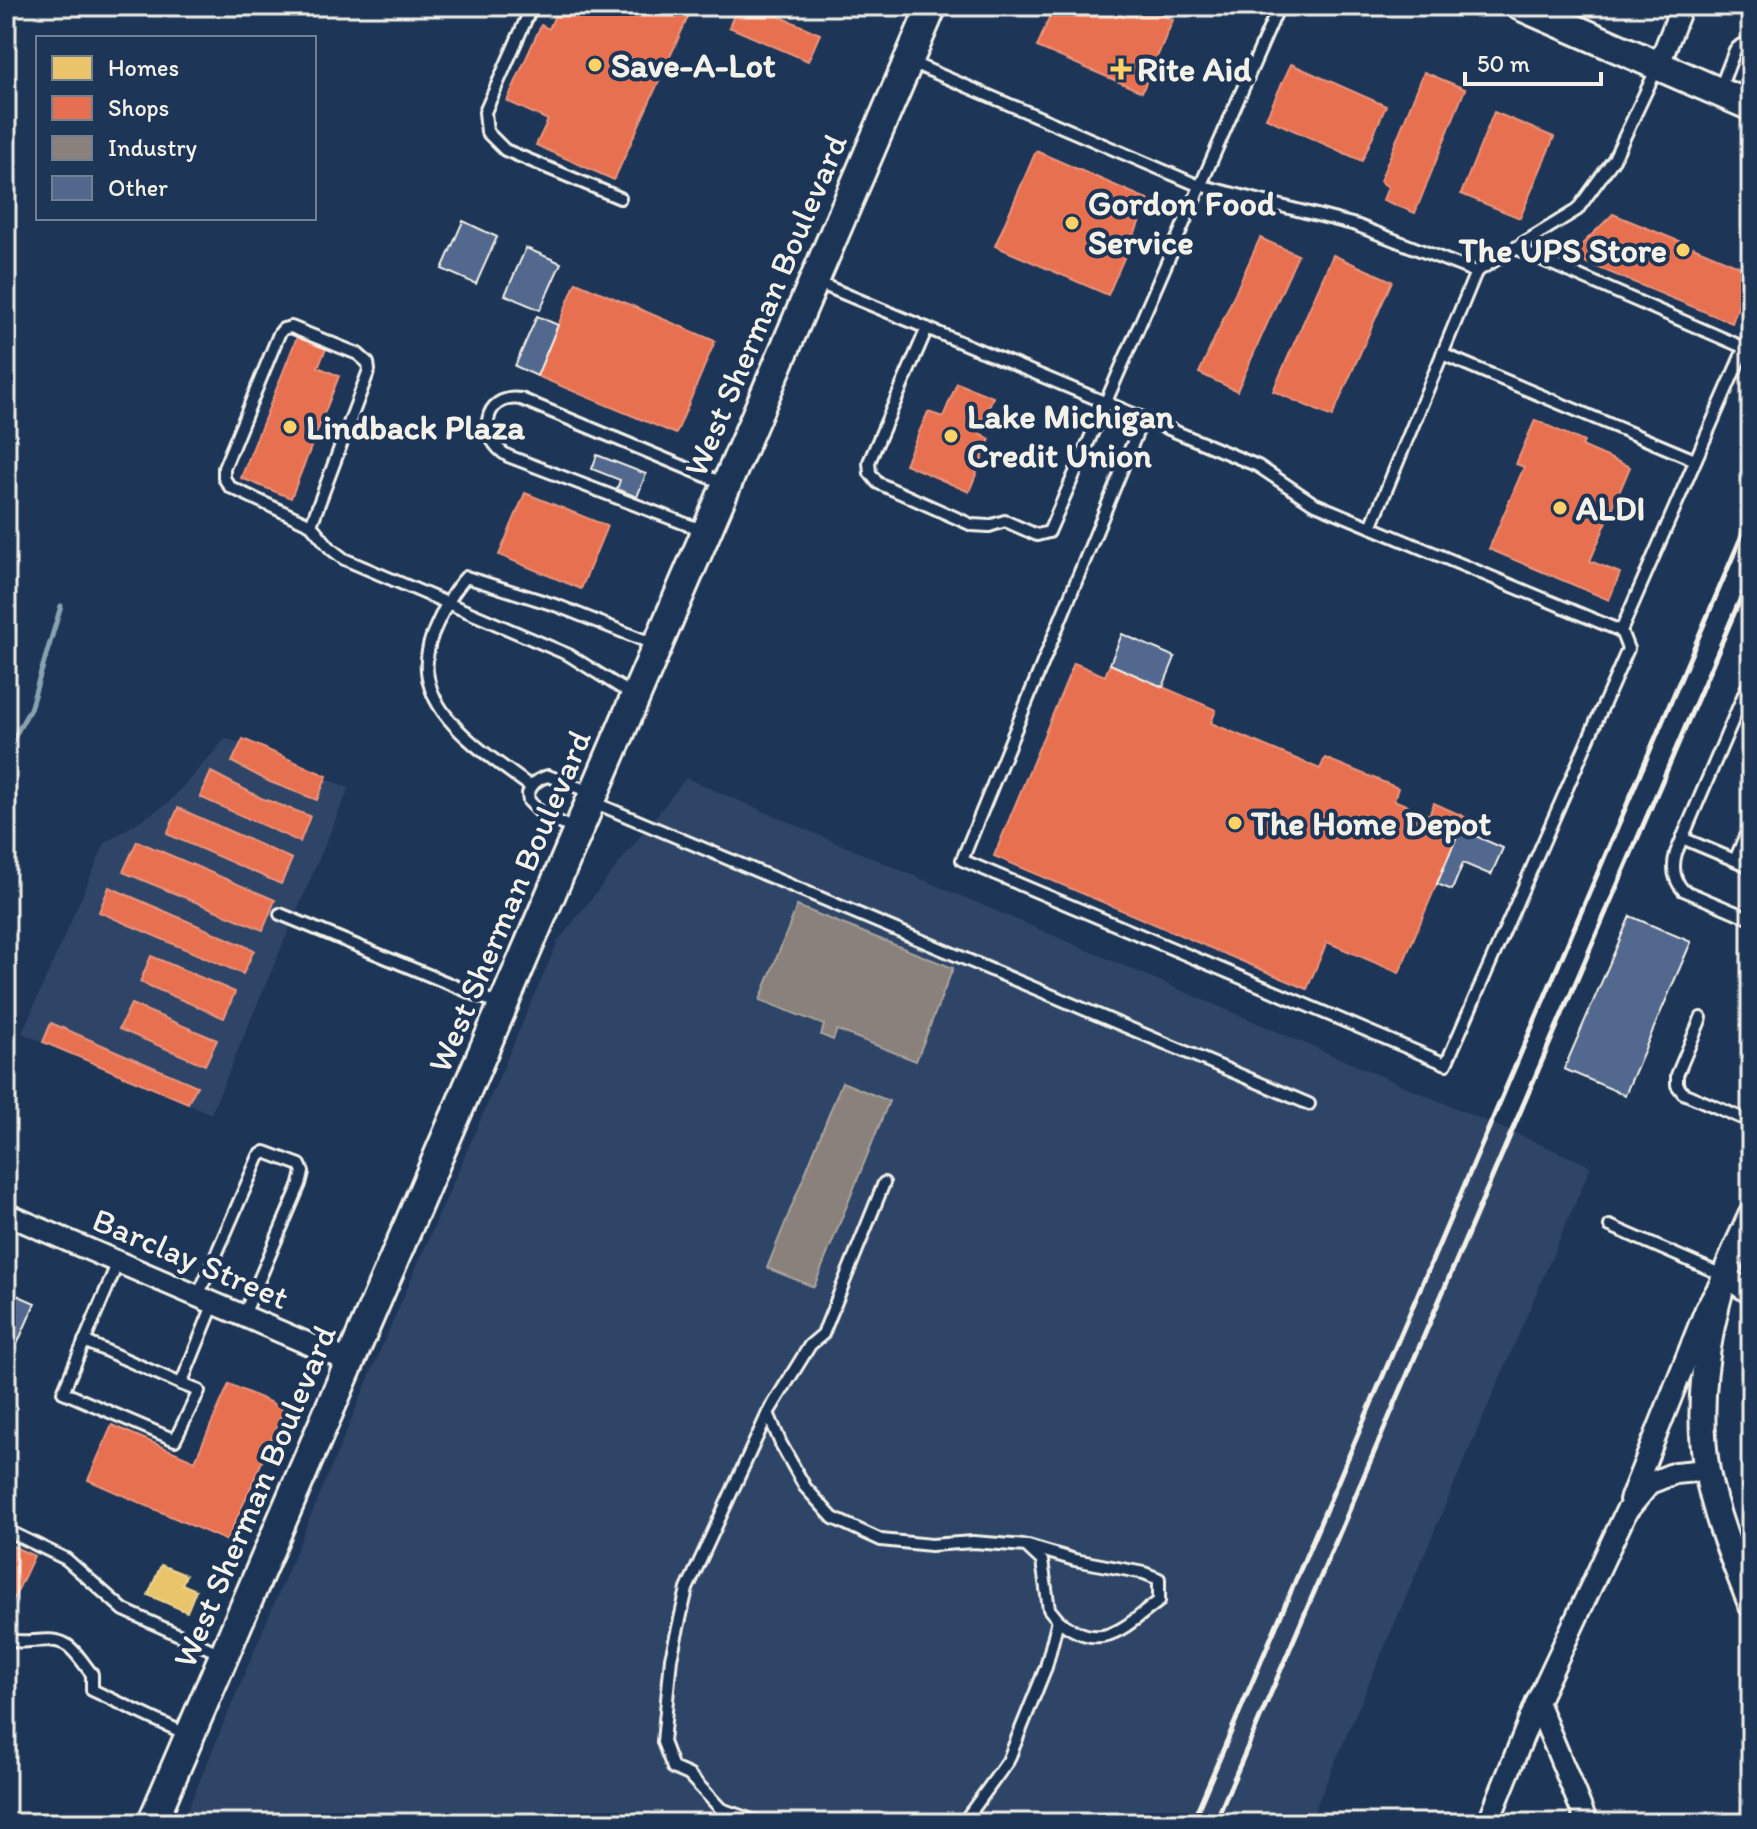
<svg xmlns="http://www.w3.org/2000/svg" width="1757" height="1829" viewBox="0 0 1757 1829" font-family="Itim,sans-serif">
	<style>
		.built { fill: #2d4468 }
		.homes { fill: #e9c46a; stroke: #ecd290; stroke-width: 2 }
		.shops { fill: #e76f51; stroke: #eb967e; stroke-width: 2 }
		.industry { fill: #8a817c; stroke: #aaa39c; stroke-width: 2 }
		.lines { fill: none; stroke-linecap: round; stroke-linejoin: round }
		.stream { stroke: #8aa2b0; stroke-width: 5 }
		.building { fill: #52678e; stroke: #f4f1e8; stroke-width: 2 }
		.service-casing { stroke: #f4f1e8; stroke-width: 16 }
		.minor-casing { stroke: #f4f1e8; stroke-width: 26 }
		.tertiary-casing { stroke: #f4f1e8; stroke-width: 30 }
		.secondary-casing { stroke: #f4f1e8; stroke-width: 34 }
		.service { stroke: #1d3557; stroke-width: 10 }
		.minor { stroke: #1d3557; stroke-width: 20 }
		.tertiary { stroke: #1d3557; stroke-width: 24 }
		.secondary { stroke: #1d3557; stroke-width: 28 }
		.rail { stroke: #f4f1e8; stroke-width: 5 }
		.poi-dot { fill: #ffd166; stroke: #1d3557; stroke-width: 3 }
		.labels { text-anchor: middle; stroke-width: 8; stroke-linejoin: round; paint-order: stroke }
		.poi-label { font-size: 34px; font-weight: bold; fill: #f4f1e8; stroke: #1d3557; text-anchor: start }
		.street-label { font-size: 34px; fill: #f4f1e8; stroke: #1d3557 }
	</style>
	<rect width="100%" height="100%" fill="#1d3557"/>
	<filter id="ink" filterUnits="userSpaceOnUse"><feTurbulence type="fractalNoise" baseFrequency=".0125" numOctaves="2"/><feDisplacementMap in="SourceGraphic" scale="16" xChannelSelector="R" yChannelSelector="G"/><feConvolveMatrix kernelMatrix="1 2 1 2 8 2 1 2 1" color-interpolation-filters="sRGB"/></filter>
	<g filter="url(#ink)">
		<!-- built -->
		<g class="built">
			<path d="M226,738L349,788L211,1114L22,1033L105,843L168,803Z"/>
			<path d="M686,778L1591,1166L1309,1823H182L382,1346L558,941Z"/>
		</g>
		<!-- homes -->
		<path class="homes" d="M161,1565L186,1575L182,1584L196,1590L187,1612L148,1595Z"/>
		<!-- shops -->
		<g class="shops">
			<path d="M559,6H693L614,180L536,145L548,120L507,101L541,25L549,29Z"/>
			<path d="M738,6H756L820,34L808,61L729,27Z"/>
			<path d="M1054,6H1141L1173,20L1142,92L1037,47Z"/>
			<path d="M1291,64L1386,106L1362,161L1266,118Z"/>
			<path d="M1424,72L1465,89L1415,213L1383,200L1388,187L1380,181Z"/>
			<path d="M1494,112L1554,137L1520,218L1461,194Z"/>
			<path d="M1036,151L1149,200L1108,295L995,246Z"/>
			<path d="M1613,214L1751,271L1732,323L1570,256Z"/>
			<path d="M1260,238L1298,255L1237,391L1199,373Z"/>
			<path d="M1333,255L1392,281L1332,417L1273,391Z"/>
			<path d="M576,282L715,341L676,434L537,376Z"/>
			<path d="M297,337L326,349L318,367L339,376L291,498L241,478Z"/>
			<path d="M957,383L993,397L978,432L990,439L969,492L905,464L928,412L943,417Z"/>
			<path d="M1535,420L1584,442L1582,446L1630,467L1590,561L1620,573L1609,600L1489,549L1524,467L1516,464Z"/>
			<path d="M525,493L607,526L581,589L499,555Z"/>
			<path d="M1074,663L1105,676L1110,664L1216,710L1211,723L1320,769L1325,758L1398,788L1394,800L1429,815L1434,803L1465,817L1399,973L1327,942L1307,989L994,856Z"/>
			<path d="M243,739L327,776L317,800L270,782L232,762Z"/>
			<path d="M211,772L261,798L310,816L300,842L200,797Z"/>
			<path d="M178,808L292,859L281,884L167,834Z"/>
			<path d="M137,841L275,900L263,930L123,872Z"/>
			<path d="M109,887L254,950L243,974L99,912Z"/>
			<path d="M151,956L235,992L224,1018L140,982Z"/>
			<path d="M131,1004L217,1040L205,1065L119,1029Z"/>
			<path d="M51,1023L197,1086L188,1103L43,1042Z"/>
			<path d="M229,1384L285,1409L227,1541L88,1480L112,1425L195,1461Z"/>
			<path d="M6,1543L34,1556L6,1615Z"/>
		</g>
		<!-- industry -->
		<g class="industry">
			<path d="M797,906L953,968L916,1061L837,1030L833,1040L821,1035L824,1025L760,1000Z"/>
			<path d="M842,1082L889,1101L814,1287L767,1268Z"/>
		</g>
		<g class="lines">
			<!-- stream -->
			<path class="stream" d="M6,752L30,709L61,606"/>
		</g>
		<!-- building -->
		<g class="building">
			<path d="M463,221L497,237L476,284L442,269Z"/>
			<path d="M526,248L561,263L540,310L505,295Z"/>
			<path d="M537,316L558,325L537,376L515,366Z"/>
			<path d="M597,455L646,474L637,497L617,489L620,480L592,469Z"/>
			<path d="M1122,634L1175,657L1163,687L1110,664Z"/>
			<path d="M1460,829L1503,848L1491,875L1463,863L1452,890L1437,884Z"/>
			<path d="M1630,916L1691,942L1625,1095L1564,1069Z"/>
			<path d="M12,1293L35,1303L6,1370V1306Z"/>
		</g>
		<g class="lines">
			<!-- service casing -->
			<g class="service-casing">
				<g id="service">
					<path d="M532,6L485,112L487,132L505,150L620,198"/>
					<path d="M910,62L1195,184L1356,225L1476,272"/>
					<path d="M1719,91L1735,50L1741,45L1751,46"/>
					<path d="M1515,248L1745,348"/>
					<path d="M816,282L1258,466L1313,503L1621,631L1751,333"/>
					<path d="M927,328L869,462L870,473L878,483L972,525L989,526L1005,521L1037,535L1049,532L1279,6"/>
					<path d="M1442,354L1695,460"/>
					<path d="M1143,418L962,860L1446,1064L1628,649L1621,631"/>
					<path d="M311,525L369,370L368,363L358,354L291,327L283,329L279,334L224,468V478L230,487L311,525L331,549L344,559L569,655L634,696"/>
					<path d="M1371,527L1476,272L1577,210L1614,159L1657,68"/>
					<path d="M704,531L508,456C478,439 481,394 521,399L725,484"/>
					<path d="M1751,689L1747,687L1676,853C1672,867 1673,879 1683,890L1751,919"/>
					<path d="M531,787C478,747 398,703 437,624C445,607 453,591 466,577L558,606L656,645"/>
					<path d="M593,802L1309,1104"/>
					<path d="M576,831L540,812L529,801L528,794C532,784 537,779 548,776L593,793"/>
					<path d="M1682,838L1751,867"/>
					<path d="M1735,860L1751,823"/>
					<path d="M280,914L501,1005"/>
					<path d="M1701,1018L1677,1075V1085L1683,1093L1751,1122"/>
					<path d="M1610,1226L1725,1276"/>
					<path d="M118,1262L63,1392L175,1440L199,1391L181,1384L214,1303"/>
					<path d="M198,1296L259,1156L265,1152L300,1165L303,1172L300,1184L244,1315"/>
					<path d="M84,1341L181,1384"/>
					<path d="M768,1413L781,1444L805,1487L833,1518L881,1540L931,1545L973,1542L1026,1546L1042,1561L1049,1609L1058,1620L1046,1667L1008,1761L963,1823"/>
					<path d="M6,1530L66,1559L124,1610L221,1654"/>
					<path d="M1028,1546L1075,1560L1144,1573L1159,1579V1601C1122,1629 1101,1654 1058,1620"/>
					<path d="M6,1639C24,1646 48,1635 65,1644C75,1649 85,1666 92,1674V1690L188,1735"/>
					<path d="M761,1823L721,1809L689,1775L673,1768L663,1742L671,1658L687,1589L768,1413L810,1345L823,1334L884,1183"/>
				</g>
			</g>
			<!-- minor casing -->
			<g class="minor-casing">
				<g id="minor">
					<path d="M1659,64L1682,6"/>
					<path d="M6,1214L351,1362"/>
					<path d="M1630,1500L1706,1309L1725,1276L1751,1294"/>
					<path d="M1537,1702L1587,1823"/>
					<path d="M1488,1823L1537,1702L1626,1512L1650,1483L1675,1473L1707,1470"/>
				</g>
			</g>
			<!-- tertiary casing -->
			<g class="tertiary-casing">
				<path id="tertiary" d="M1751,1216C1742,1236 1731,1257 1724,1278C1706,1338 1696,1408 1707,1471C1715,1516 1734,1561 1751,1604"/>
			</g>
			<!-- secondary casing -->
			<g class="secondary-casing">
				<g id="secondary">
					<path d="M1521,6L1751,106"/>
					<path d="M152,1823L932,6"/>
				</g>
			</g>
			<!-- service -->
			<use href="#service" class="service"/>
			<!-- minor -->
			<use href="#minor" class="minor"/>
			<!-- tertiary -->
			<use href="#tertiary" class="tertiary"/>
			<!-- secondary -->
			<use href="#secondary" class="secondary"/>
			<!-- rail -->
			<g class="rail">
				<path d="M1192,1823L1751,514"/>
				<path d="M1215,1823L1751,574"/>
			</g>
		</g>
	</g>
	<!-- markers -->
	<g class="poi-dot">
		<circle cx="595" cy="65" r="8"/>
		<path d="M1117 57h8v8h8v8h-8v8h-8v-8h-8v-8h8z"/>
		<circle cx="1072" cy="223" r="8"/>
		<circle cx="1683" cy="250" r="8"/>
		<circle cx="290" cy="427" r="8"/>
		<circle cx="951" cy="436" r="8"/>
		<circle cx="1560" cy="508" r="8"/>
		<circle cx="1235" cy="823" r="8"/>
	</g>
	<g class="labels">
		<!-- poi labels -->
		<g class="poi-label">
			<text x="611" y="77">Save-A-Lot</text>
			<text x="1137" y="81">Rite Aid</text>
			<text x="1088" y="215">Gordon Food<tspan x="1088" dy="39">Service</tspan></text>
			<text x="1667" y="262" text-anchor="end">The UPS Store</text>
			<text x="967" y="428">Lake Michigan<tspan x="967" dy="39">Credit Union</tspan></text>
			<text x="306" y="439">Lindback Plaza</text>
			<text x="1576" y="520">ALDI</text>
			<text x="1251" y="835">The Home Depot</text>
		</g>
		<!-- street labels -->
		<g class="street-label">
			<text transform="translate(765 305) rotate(-67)" y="12">West Sherman Boulevard</text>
			<text transform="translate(509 901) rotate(-67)" y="12">West Sherman Boulevard</text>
			<text transform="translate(191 1258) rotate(23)" y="12">Barclay Street</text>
			<text transform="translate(254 1496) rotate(-67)" y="12">West Sherman Boulevard</text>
		</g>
	</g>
	<!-- margin -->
	<rect width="1757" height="1829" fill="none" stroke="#1d3557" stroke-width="32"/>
	<rect x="16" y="16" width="1725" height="1797" fill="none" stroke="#f4f1e8" stroke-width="3" filter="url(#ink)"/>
	<!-- legend -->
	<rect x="36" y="36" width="280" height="184" fill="#1d3557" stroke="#738091" stroke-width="2"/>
	<rect x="52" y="56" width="40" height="24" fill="#e9c46a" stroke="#738091" stroke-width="2"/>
	<text x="108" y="76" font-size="24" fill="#f4f1e8">Homes</text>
	<rect x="52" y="96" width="40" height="24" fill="#e76f51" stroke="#738091" stroke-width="2"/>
	<text x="108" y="116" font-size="24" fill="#f4f1e8">Shops</text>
	<rect x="52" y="136" width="40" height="24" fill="#8a817c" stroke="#738091" stroke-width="2"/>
	<text x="108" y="156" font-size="24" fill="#f4f1e8">Industry</text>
	<rect x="52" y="176" width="40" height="24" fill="#52678e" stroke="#738091" stroke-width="2"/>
	<text x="108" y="196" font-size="24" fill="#f4f1e8">Other</text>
	<!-- scale -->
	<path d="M1465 72v12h136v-12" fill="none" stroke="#f4f1e8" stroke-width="4"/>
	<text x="1477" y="72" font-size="24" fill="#f4f1e8" stroke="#1d3557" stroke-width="6" paint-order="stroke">50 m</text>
</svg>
